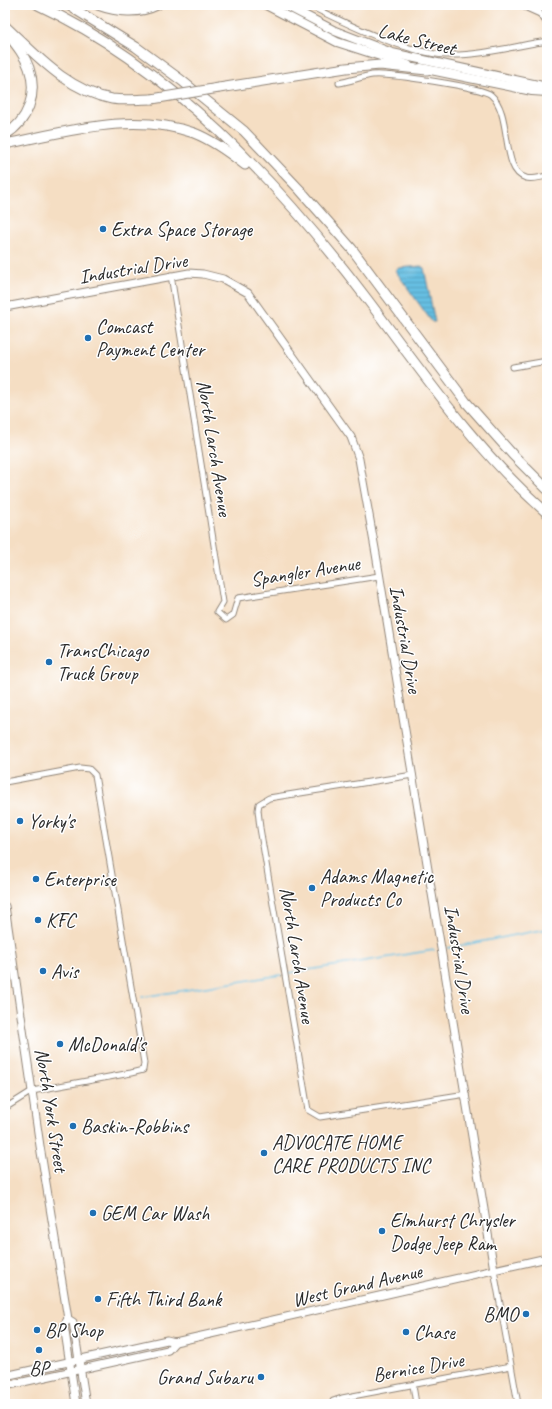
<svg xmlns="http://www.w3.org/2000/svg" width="552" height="1409" viewBox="0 0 552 1409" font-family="Caveat,sans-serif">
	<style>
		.water { fill: url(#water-rules); stroke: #487587 }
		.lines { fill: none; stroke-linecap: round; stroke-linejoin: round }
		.stream { stroke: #66bfe3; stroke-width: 1.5 }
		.street-casing { stroke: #908477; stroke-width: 7 }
		.secondary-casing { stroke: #908477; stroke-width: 9 }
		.primary-casing { stroke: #908477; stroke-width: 10 }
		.highway-casing { stroke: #908477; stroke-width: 11 }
		.street { stroke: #fff; stroke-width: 5 }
		.secondary { stroke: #fff; stroke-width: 7 }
		.primary { stroke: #fff; stroke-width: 8 }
		.highway { stroke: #fff; stroke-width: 9 }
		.highway-bridge-casing { stroke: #908477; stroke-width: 11; stroke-linecap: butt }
		.highway-bridge { stroke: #fff; stroke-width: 9 }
		.poi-dot { fill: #1f6fb2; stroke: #fff; stroke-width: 1.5 }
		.labels { text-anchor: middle; stroke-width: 3; stroke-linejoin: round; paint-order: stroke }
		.street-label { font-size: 20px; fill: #2b2b2b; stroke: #fff }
		.poi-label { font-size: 20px; fill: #2b2b2b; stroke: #fff; text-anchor: start }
	</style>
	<defs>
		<pattern id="water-rules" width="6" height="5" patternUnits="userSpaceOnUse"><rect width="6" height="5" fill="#66bfe3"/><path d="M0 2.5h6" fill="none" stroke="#549bb8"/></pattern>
	</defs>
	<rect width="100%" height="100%" fill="#fff"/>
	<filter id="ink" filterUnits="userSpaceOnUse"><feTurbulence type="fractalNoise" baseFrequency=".025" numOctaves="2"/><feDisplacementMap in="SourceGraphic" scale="8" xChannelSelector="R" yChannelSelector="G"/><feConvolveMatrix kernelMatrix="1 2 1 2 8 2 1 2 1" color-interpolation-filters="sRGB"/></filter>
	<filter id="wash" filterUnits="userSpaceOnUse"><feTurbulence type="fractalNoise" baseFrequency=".012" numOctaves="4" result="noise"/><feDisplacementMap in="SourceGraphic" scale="16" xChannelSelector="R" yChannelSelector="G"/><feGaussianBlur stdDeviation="0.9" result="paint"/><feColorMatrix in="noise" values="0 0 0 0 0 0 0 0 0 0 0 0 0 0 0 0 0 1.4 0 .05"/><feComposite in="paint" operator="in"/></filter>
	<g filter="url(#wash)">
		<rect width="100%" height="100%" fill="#f5dec3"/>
		<!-- water -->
		<path class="water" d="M421,266L424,268L435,322H432L397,273L396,270L399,268Z"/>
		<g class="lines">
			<!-- stream -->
			<g class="stream">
				<path d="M448,948L547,929"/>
				<path d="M289,973L434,950"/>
				<path d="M142,997L281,975"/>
			</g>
		</g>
	</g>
	<g filter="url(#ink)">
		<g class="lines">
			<!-- street casing -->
			<g class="street-casing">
				<g id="street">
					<path d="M308,5C345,23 407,54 448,55C479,56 515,46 547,41"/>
					<path d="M520,5L540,14"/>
					<path d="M537,5L540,14L547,23"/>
					<path d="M339,83C350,81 361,77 372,75C387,73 482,87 491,95C513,114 500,171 526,178C532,180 541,177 547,176"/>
					<path d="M171,275L223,602L217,612L226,620L233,615L238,598L379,576"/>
					<path d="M513,367L547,361"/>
					<path d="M413,775L269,798L259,804L258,810L260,828L308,1110L320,1117L466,1094"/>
					<path d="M5,782L80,768L89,769L95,775L144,1063L143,1070L131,1073L32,1091L5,1108"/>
					<path d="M494,1270L518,1404"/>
					<path d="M413,1385L416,1404"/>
					<path d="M332,1404L333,1401L342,1398L511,1366"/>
				</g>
			</g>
			<!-- secondary casing -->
			<g class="secondary-casing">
				<g id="secondary">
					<path d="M5,307L189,273L203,274L223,279L248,293L351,437L359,459L376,554L494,1270"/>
					<path d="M5,906L40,1146L68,1319L73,1322L86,1404"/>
					<path d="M68,1319L64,1325L76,1404"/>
					<path d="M5,1376L167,1340L175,1342L547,1258"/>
					<path d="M5,1386L168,1350L175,1342"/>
				</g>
			</g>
			<!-- primary casing -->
			<g class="primary-casing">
				<g id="primary">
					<path d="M266,5L337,42L408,65"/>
					<path d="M285,5L335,31L392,53L547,87"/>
					<path d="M421,68L532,91L547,92"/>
				</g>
			</g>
			<!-- highway casing -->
			<g class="highway-casing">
				<g id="highway">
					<path d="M38,5C170,66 280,184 367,299C423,373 476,451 547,513"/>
					<path d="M68,5L136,47L181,80L244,131L300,190L352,249L466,402L513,455L547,489"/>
					<path d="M98,5C117,12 139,14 157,5"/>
					<path d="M5,26C36,55 68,91 112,99C125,101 139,99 152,99"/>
					<path d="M219,88L346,68L380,65L427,70"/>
					<path d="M5,135C28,121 38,94 29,68C25,56 17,46 9,36"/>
					<path d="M5,144C66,132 132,111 194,133C212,140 230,153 245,165"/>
				</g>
			</g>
			<!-- street -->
			<use href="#street" class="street"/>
			<!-- secondary -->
			<use href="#secondary" class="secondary"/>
			<!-- primary -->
			<use href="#primary" class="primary"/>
			<!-- highway -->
			<use href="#highway" class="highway"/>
			<!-- highway-bridge casing -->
			<g class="highway-bridge-casing">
				<path id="highway-bridge" d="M152,99L219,88"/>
			</g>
			<!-- highway-bridge -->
			<use href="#highway-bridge" class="highway-bridge"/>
		</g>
	</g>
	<!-- markers -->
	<g class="poi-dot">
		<circle cx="103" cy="229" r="4"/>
		<circle cx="88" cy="338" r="4"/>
		<circle cx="49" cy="662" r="4"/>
		<circle cx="20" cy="821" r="4"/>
		<circle cx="36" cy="879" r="4"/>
		<circle cx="312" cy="888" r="4"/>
		<circle cx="38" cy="920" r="4"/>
		<circle cx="43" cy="971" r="4"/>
		<circle cx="60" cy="1044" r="4"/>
		<circle cx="73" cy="1126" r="4"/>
		<circle cx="264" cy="1153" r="4"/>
		<circle cx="93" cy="1213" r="4"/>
		<circle cx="382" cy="1231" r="4"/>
		<circle cx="98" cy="1299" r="4"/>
		<circle cx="526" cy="1314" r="4"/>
		<circle cx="37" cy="1330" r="4"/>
		<circle cx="406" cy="1332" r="4"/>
		<circle cx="39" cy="1350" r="4"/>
		<circle cx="261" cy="1377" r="4"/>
	</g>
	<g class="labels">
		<!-- street labels -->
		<g class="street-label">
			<text transform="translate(417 39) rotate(14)" y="7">Lake Street</text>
			<text transform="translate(133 268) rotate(-9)" y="7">Industrial Drive</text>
			<text transform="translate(215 448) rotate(81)" y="7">North Larch Avenue</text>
			<text transform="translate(305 571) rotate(-9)" y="7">Spangler Avenue</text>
			<text transform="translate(406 639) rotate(80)" y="7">Industrial Drive</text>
			<text transform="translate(298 955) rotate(81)" y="7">North Larch Avenue</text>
			<text transform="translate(460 959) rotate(81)" y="7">Industrial Drive</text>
			<text transform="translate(52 1110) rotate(81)" y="7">North York Street</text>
			<text transform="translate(357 1285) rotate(-13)" y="7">West Grand Avenue</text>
			<text transform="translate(418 1367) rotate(-10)" y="7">Bernice Drive</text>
		</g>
		<!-- poi labels -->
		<g class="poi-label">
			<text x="111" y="236">Extra Space Storage</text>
			<text x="96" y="333">Comcast<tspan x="96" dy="23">Payment Center</tspan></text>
			<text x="57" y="657">TransChicago<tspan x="57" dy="23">Truck Group</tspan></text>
			<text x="28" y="828">Yorky's</text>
			<text x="320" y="883">Adams Magnetic<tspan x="320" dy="23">Products Co</tspan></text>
			<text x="44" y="886">Enterprise</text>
			<text x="46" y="927">KFC</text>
			<text x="51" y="978">Avis</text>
			<text x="68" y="1051">McDonald's</text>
			<text x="81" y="1133">Baskin-Robbins</text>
			<text x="272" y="1149">ADVOCATE HOME<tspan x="272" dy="23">CARE PRODUCTS INC</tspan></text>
			<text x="101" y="1220">GEM Car Wash</text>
			<text x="390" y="1227">Elmhurst Chrysler<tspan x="390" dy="23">Dodge Jeep Ram</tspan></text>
			<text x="106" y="1306">Fifth Third Bank</text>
			<text x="518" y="1321" text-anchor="end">BMO</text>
			<text x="45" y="1337">BP Shop</text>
			<text x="414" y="1339">Chase</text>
			<text x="39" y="1375" text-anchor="middle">BP</text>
			<text x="253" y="1384" text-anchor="end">Grand Subaru</text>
		</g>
	</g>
	<!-- margin -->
	<rect width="552" height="1409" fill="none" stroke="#fff" stroke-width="20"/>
</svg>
